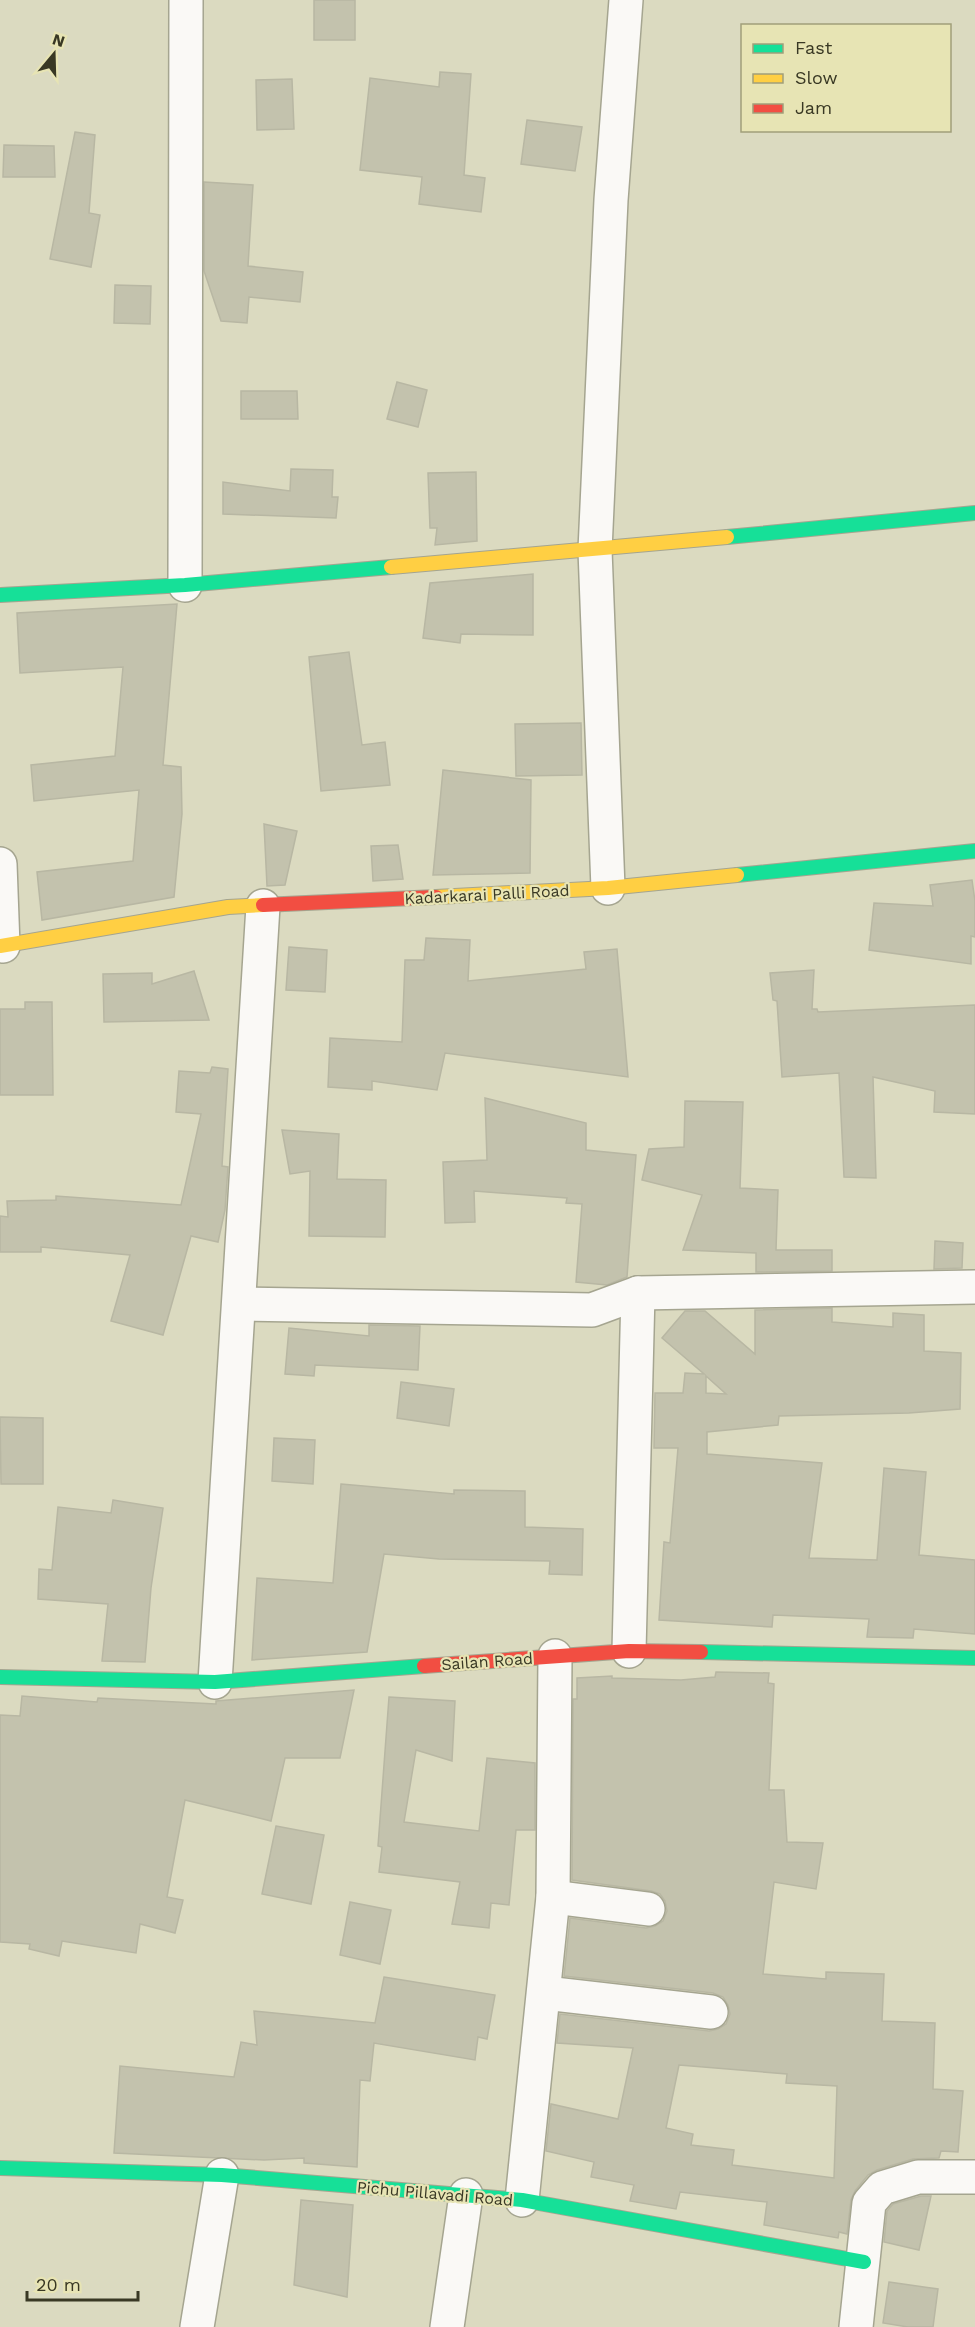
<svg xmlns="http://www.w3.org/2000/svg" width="975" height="2327" viewBox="0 0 975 2327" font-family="'Work Sans',sans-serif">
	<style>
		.building { fill: #c3c2ad; stroke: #b8b7a3; stroke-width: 1.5; fill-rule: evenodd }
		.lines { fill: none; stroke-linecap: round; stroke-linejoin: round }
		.street-casing { stroke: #a5a590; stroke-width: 36 }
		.fast-casing { stroke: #a5a590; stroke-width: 16 }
		.slow-casing { stroke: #a5a590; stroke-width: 16 }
		.jam-casing { stroke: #a5a590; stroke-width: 16 }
		.street { stroke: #faf9f6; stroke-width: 33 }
		.fast { stroke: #16e098; stroke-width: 14 }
		.slow { stroke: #ffcf43; stroke-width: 14 }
		.jam { stroke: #f24e42; stroke-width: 14 }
		.labels { text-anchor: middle; stroke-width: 4.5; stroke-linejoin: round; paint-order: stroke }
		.street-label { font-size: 16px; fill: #393824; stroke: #e7e4b4 }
	</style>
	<rect width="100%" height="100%" fill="#dbdac0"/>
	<!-- building -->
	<g class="building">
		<rect x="314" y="0" width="41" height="40"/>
		<path d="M440,72L471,74L464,175L485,178L481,212L419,204L422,177L360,170L370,78L439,87Z"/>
		<path d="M292,79L294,129L257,130L256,80Z"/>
		<path d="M527,120L582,127L575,171L521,164Z"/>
		<path d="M75,132L95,135L89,213L100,215L91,267L50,259Z"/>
		<path d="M4,145L54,146L55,177H3Z"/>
		<path d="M204,182L253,185L248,266L303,272L300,302L249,297L247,323L221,321L204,271Z"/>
		<path d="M115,285L151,286L150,324L114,323Z"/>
		<path d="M397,382L427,390L418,427L387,419Z"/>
		<path d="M241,391H297L298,419H241Z"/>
		<path d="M291,469L333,470L332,497H338L336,518L223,514V482L290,491Z"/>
		<path d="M476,472L477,541L435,545L437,528H430L428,473Z"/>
		<path d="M533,574V635L461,634L460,643L423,638L430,583Z"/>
		<path d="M177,604L163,765L181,767L182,814L174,897L42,920L37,872L133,861L139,790L34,801L31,765L115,756L123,667L20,673L17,613Z"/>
		<path d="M349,652L362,745L385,742L390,785L321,791L309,657Z"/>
		<path d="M581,723L582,775L516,776L515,724Z"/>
		<path d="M443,770L531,780L530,873L433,875Z"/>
		<path d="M264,824L297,831L285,885L267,886Z"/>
		<path d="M398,845L403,879L373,881L371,846Z"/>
		<path d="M972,880L975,901V937L971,936V964L869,950L874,903L933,906L930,885Z"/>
		<path d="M426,938L470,940L468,981L586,969L584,952L617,949L628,1077L445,1053L437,1090L372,1081V1090L328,1087L330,1038L402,1042L405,960H424Z"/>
		<path d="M289,947L327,950L325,992L286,990Z"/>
		<path d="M814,970L812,1009H817L818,1012L975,1005V1114L934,1112L935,1091L873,1077L876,1178L844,1177L839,1073L782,1077L777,1001L773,1000L770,973Z"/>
		<path d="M194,971L209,1020L104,1022L103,974L152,973V984Z"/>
		<path d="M25,1002H52L53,1095H0V1009H25Z"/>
		<path d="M212,1067L228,1069L222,1166L228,1167L225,1210L218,1242L191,1236L163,1335L111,1321L130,1255L41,1247V1252H0V1216L8,1217L7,1201L56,1200V1196L181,1205L201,1114L176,1112L179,1071L210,1073Z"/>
		<path d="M485,1098L586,1123V1150L636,1155L627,1277L607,1285L576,1282L582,1204L566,1203L567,1198L474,1191L475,1222L445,1223L443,1162L487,1160Z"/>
		<path d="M685,1101L743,1102L740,1188L778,1190L776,1250H832V1271L756,1272V1253L683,1250L702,1195L642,1180L649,1149L684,1147Z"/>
		<path d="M282,1130L339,1134L337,1179L386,1180L385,1237L309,1236L310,1171L290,1174Z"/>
		<path d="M935,1241L963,1243L962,1268L934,1269Z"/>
		<path d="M832,1308V1322L893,1327V1313L924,1315V1351L961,1353L960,1409L909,1413L779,1416L778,1425L707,1432V1454L822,1463L809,1558L877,1560L884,1468L926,1472L919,1555L975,1560V1634L914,1629L913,1638L867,1637L869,1619L773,1615L772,1627L659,1620L664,1542L670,1543L678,1448H654L655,1393H683L685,1373L704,1374L662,1338L685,1311H705L755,1354V1310ZM706,1376L726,1394L706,1393Z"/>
		<path d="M369,1325L420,1326L418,1370L315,1365L314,1376L285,1374L289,1328L369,1336Z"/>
		<path d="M401,1382L454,1389L449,1426L397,1418Z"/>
		<path d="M0,1417L43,1418V1484H1Z"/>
		<path d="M274,1438L315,1440L313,1484L272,1481Z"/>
		<path d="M341,1484L454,1494V1490L525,1491V1527L583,1529L582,1575L549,1574L550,1561L439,1559L384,1554L367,1652L252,1660L257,1578L333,1583Z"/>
		<path d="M113,1500L163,1508L151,1588L145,1662L102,1661L108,1604L38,1599L39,1569L52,1570L58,1507L111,1513Z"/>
		<path d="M716,1672L769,1673L768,1683L774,1684L769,1790H784L787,1842L823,1843L816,1889L774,1882L763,1974L826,1979V1972L884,1974L882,2021L935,2023L933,2089L963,2091L958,2152L941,2151L939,2158L913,2159L877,2170L868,2175L855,2191L851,2200L847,2234L839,2232L838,2238L764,2225L767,2202L680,2192L676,2209L630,2201L634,2185L591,2177L594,2162L546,2151L551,2104L618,2119L633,2048L557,2043L560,2014L709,2031L718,2029L726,2024L730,2014L728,2005L723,1997L713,1993L564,1976L570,1918L646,1928L655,1926L663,1921L667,1911L665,1901L660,1894L651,1891L572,1880L573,1699H577V1678L612,1676V1678L681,1680L715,1677ZM679,2065L787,2074L786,2083L837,2086L834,2178L732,2165L734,2150L691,2145L693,2134L666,2128Z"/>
		<path d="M354,1690L340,1758H285L271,1821L185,1800L167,1897L183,1900L175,1933L140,1924L136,1953L62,1941L59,1956L29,1949L30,1944L0,1942V1715L20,1716L22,1696L97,1702L98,1698L216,1704V1701Z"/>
		<path d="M389,1697L455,1701L452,1761L416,1750L404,1822L479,1831L487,1758L535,1763V1830H516L509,1905L491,1903L489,1928L452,1924L460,1882L379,1872L382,1847L378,1846Z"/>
		<path d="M276,1826L324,1835L311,1904L262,1894Z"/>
		<path d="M350,1902L391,1910L380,1964L340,1955Z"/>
		<path d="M384,1977L495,1995L487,2039L478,2037L475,2060L374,2043L370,2081L360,2080L357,2167L304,2163V2158L264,2160L114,2153L120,2066L234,2077L241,2042L257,2045L254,2011L375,2023Z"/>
		<path d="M921,2196H931L919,2250L884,2242L887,2211L893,2204Z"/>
		<path d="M301,2200L353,2205L347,2297L294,2285Z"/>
		<path d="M889,2282L938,2289L933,2327H908L883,2323Z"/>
	</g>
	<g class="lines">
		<!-- street casing -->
		<g class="street-casing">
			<g id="street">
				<path d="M185,585L186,0"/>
				<path d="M0,864L3,946"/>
				<path d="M608,888L595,550L611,200L626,0"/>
				<path d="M240,1304L592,1310L638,1293L975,1287"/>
				<path d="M629,1651L638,1293"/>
				<path d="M215,1682L263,906"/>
				<path d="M553,1897L648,1909"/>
				<path d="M545,1993L711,2012"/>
				<path d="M522,2200L553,1897L555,1656"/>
				<path d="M197,2327L222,2175"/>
				<path d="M447,2327L466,2195"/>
				<path d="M856,2327L869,2203L882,2188L918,2177H975"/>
			</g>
		</g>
		<!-- fast casing -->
		<g class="fast-casing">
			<g id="fast">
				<path d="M727,537L975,513"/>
				<path d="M0,595L185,585L391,567"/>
				<path d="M737,875L975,851"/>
				<path d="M701,1652L975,1658"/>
				<path d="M0,1677L215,1682L424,1666"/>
				<path d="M0,2168L222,2175L522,2200L864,2262"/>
			</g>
		</g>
		<!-- slow casing -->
		<g class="slow-casing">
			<g id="slow">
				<path d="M391,567L727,537"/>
				<path d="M436,897L608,888L737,875"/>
				<path d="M0,946L228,907L263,905"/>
			</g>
		</g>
		<!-- jam casing -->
		<g class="jam-casing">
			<g id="jam">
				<path d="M263,905L436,897"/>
				<path d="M424,1666L629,1651L701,1652"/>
			</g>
		</g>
		<!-- street -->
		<use href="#street" class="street"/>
		<!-- fast -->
		<use href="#fast" class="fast"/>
		<!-- slow -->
		<use href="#slow" class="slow"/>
		<!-- jam -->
		<use href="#jam" class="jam"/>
	</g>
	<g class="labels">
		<!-- street labels -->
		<g class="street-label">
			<text transform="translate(487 894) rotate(-3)" y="6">Kadarkarai Palli Road</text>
			<text transform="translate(487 1661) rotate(-4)" y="6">Sailan Road</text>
			<text transform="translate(435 2193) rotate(5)" y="6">Pichu Pillavadi Road</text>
		</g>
	</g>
	<!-- legend -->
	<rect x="741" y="24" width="210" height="108" fill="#e7e4b4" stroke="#a19f7a" stroke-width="1.5"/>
	<rect x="753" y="44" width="30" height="9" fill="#16e098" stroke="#a19f7a" stroke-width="1.5"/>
	<text x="795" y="54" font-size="18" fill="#393824">Fast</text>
	<rect x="753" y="74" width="30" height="9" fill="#ffcf43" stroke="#a19f7a" stroke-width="1.5"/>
	<text x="795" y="84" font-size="18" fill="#393824">Slow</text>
	<rect x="753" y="104" width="30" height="9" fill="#f24e42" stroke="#a19f7a" stroke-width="1.5"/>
	<text x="795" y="114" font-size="18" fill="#393824">Jam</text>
	<!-- north arrow -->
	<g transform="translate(54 54) rotate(19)" stroke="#e7e4b4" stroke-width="4.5" paint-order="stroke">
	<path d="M0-4.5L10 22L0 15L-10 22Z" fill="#393824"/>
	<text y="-9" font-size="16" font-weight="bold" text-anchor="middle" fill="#393824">N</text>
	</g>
	<!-- scale -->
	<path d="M27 2291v9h111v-9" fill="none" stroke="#393824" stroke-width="3"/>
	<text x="36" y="2291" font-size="18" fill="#393824" stroke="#e7e4b4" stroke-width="4.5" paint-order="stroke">20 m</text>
</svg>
